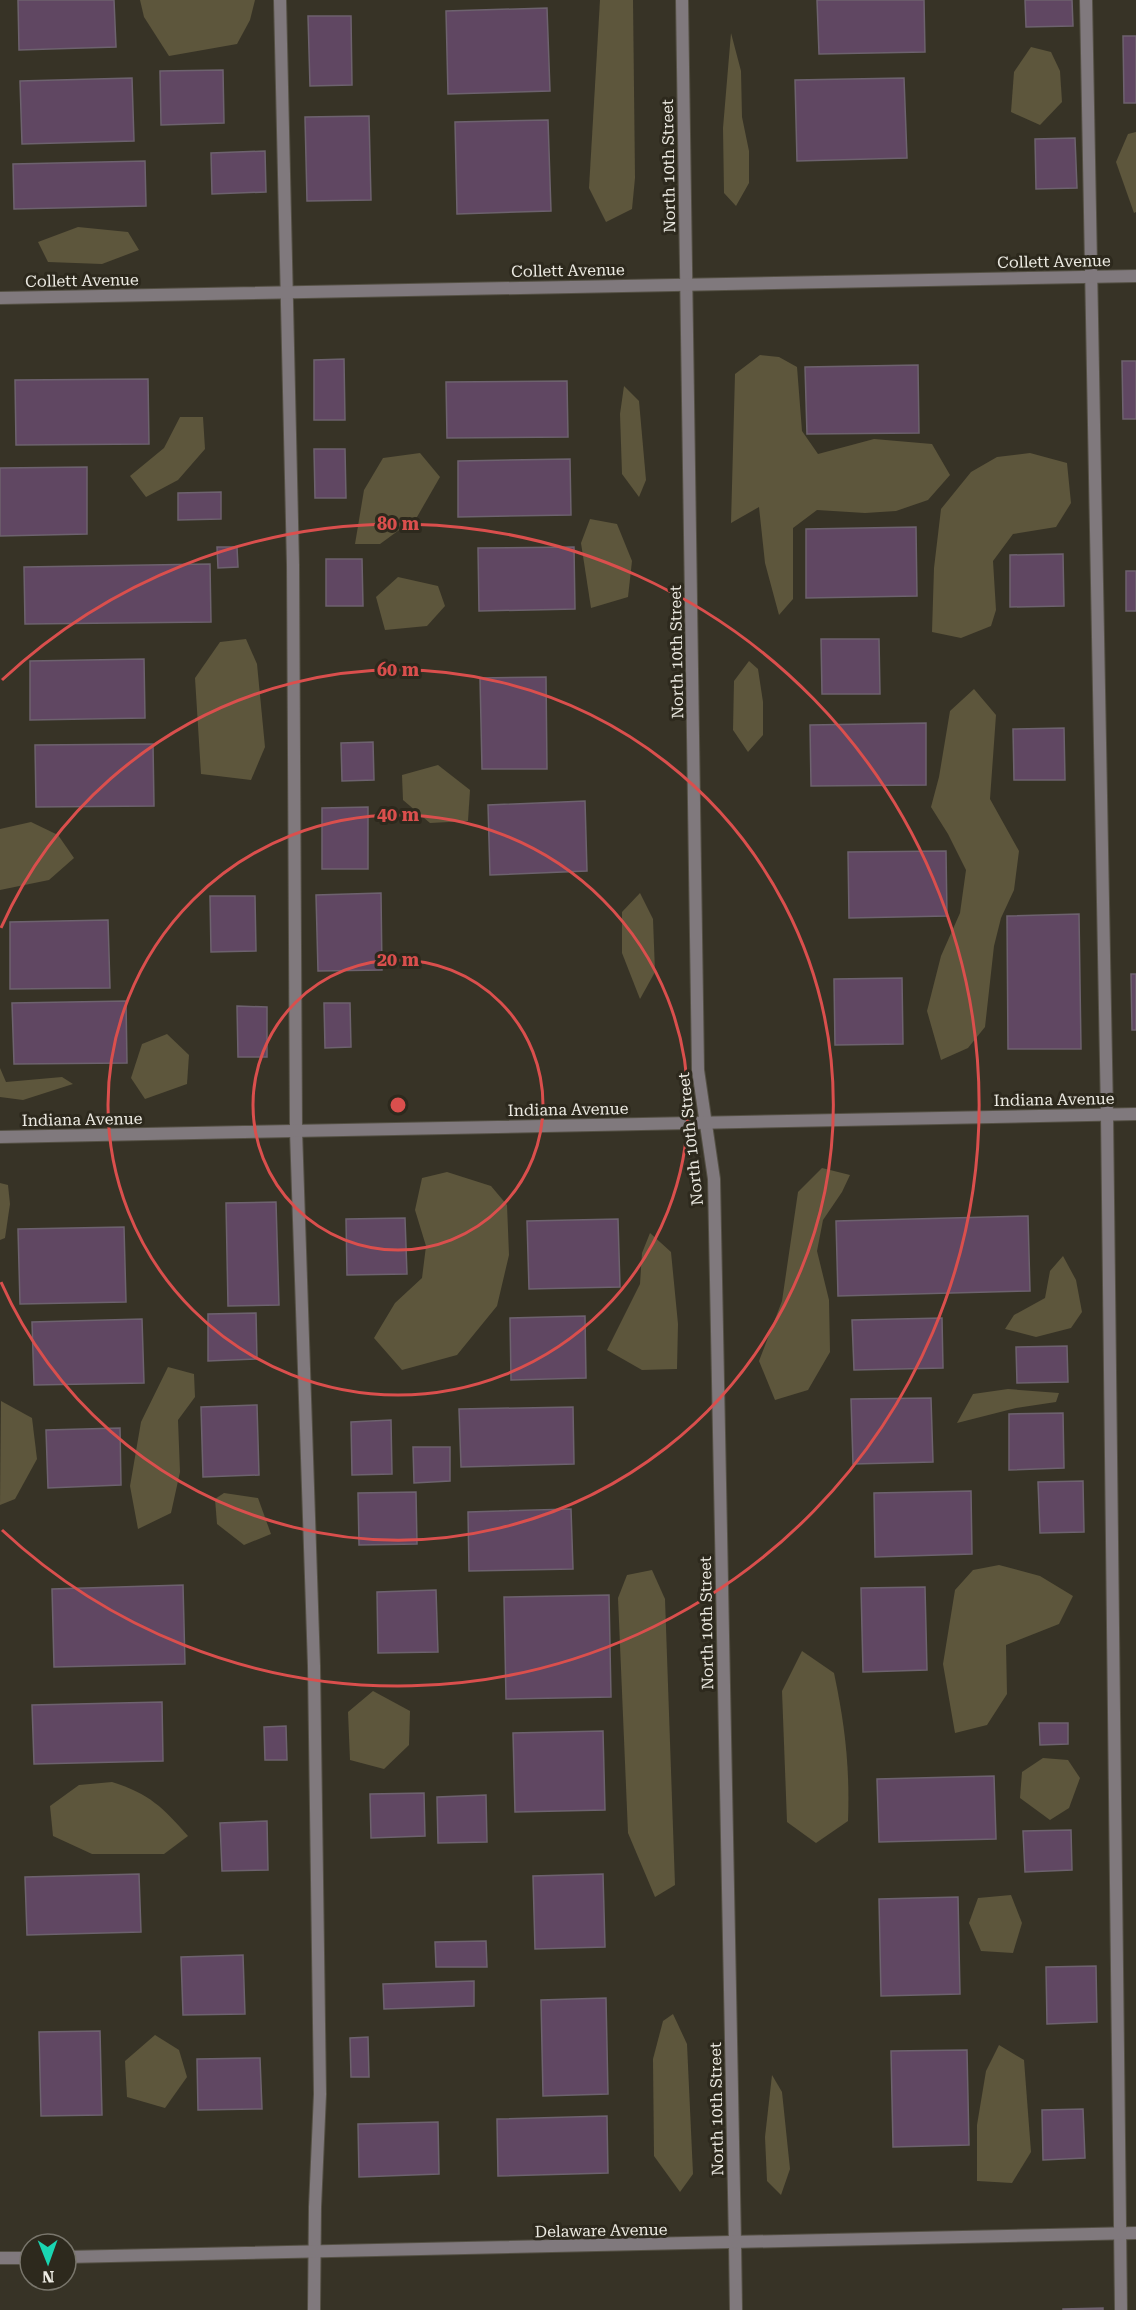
<svg xmlns="http://www.w3.org/2000/svg" width="1136" height="2310" viewBox="0 0 1136 2310" font-family="'Roboto Serif',serif">
	<style>
		.green { fill: #5d563c }
		.building { fill: #604762; stroke: #6d626e; stroke-width: 1.5 }
		.lines { fill: none; stroke-linecap: round; stroke-linejoin: round }
		.lane-casing { stroke: #545044; stroke-width: 14 }
		.street-casing { stroke: #545044; stroke-width: 14 }
		.lane { stroke: #80797d; stroke-width: 12 }
		.street { stroke: #80797d; stroke-width: 12 }
		.ring { fill: none; stroke: #da4f4d; stroke-width: 3 }
		.labels { text-anchor: middle; stroke-width: 6; stroke-linejoin: round; paint-order: stroke }
		.street-label { font-size: 16px; fill: #eceae2; stroke: #2d291d }
		.centre { fill: #da4f4d; stroke: #2d291d; stroke-width: 3 }
		.ring-label { font-size: 18px; text-anchor: middle; font-weight: bold; fill: #da4f4d; stroke: #2d291d; stroke-width: 6; stroke-linejoin: round; paint-order: stroke }
	</style>
	<rect width="100%" height="100%" fill="#373326"/>
	<!-- green -->
	<g class="green">
		<path d="M140,0H255L250,20L237,44L169,56L144,17Z"/>
		<path d="M600,0H633L635,178L632,209L606,222L589,188Z"/>
		<path d="M731,33L741,71L742,117L749,151V183L736,206L724,193L723,128Z"/>
		<path d="M1031,47L1051,52L1060,71L1062,102L1040,125L1011,112L1014,72Z"/>
		<path d="M1136,132V212L1134,213L1116,162L1128,134Z"/>
		<path d="M78,227L128,232L139,250L102,264L48,262L38,242Z"/>
		<path d="M760,355L779,357L797,367L802,431L818,454L874,439L932,444L950,475L928,500L896,511L865,513L817,510L793,528V599L779,615L765,563L759,507L731,523L735,374Z"/>
		<path d="M624,386L639,401L646,480L639,497L622,474L620,414Z"/>
		<path d="M180,417H203L205,449L178,480L146,497L130,476L164,448Z"/>
		<path d="M420,453L440,477L417,517L380,544H355L364,490L383,458Z"/>
		<path d="M1030,453L1067,463L1071,503L1056,527L1013,534L993,561L996,610L991,626L961,638L932,632L934,568L941,509L971,472L997,457Z"/>
		<path d="M590,519L617,524L632,561L628,597L591,608L581,543Z"/>
		<path d="M398,577L438,586L445,606L427,626L385,630L376,597Z"/>
		<path d="M246,639L257,664L265,747L251,780L201,774L195,678L220,642Z"/>
		<path d="M749,661L758,669L763,702V735L748,752L733,730L734,681Z"/>
		<path d="M974,689L996,715L990,799L1019,851L1014,890L1001,918L994,946L985,1027L968,1048L941,1060L927,1011L941,956L960,913L966,870L948,834L931,807L939,777L950,711Z"/>
		<path d="M438,765L470,790L468,821L430,823L403,800L402,775Z"/>
		<path d="M31,822L58,835L74,858L49,880L0,890V829Z"/>
		<path d="M640,893L653,919L655,972L640,999L622,953V912Z"/>
		<path d="M167,1034L189,1055L187,1084L145,1099L131,1078L142,1044Z"/>
		<path d="M0,1068L6,1082L62,1077L73,1084L23,1100L0,1097Z"/>
		<path d="M822,1168L850,1175L842,1192L823,1220L817,1251L829,1300L830,1352L808,1390L775,1400L759,1361L782,1301L798,1192Z"/>
		<path d="M447,1172L491,1186L507,1205L509,1255L497,1306L457,1355L402,1370L374,1338L395,1303L422,1278L426,1246L415,1210L422,1178Z"/>
		<path d="M0,1183L8,1185L10,1204L5,1238L0,1240Z"/>
		<path d="M650,1233L671,1252L678,1324L677,1369L642,1370L607,1350L640,1284L642,1253Z"/>
		<path d="M1063,1256L1076,1280L1082,1312L1071,1328L1036,1337L1005,1329L1014,1315L1045,1298L1050,1271Z"/>
		<path d="M168,1367L194,1374L195,1397L178,1420L180,1472L171,1513L138,1529L130,1486L141,1422Z"/>
		<path d="M1008,1389L1059,1393L1056,1402L1016,1408L957,1423L973,1394Z"/>
		<path d="M1,1401L32,1418L37,1459L15,1499L0,1505Z"/>
		<path d="M224,1493L258,1498L271,1534L244,1545L217,1524L215,1499Z"/>
		<path d="M999,1565L1040,1576L1073,1596L1059,1624L1006,1645L1007,1694L987,1725L955,1733L943,1664L955,1590L973,1570Z"/>
		<path d="M652,1570L665,1599L675,1885L655,1897L628,1833L618,1598L627,1575Z"/>
		<path d="M802,1651L834,1673C845,1725 850,1768 848,1821L816,1843L787,1822L782,1691Z"/>
		<path d="M373,1691L410,1711L409,1745L384,1769L350,1760L348,1712Z"/>
		<path d="M1043,1758L1068,1760L1080,1778L1069,1808L1050,1820L1020,1798L1022,1772Z"/>
		<path d="M112,1782C150,1794 162,1807 188,1836L164,1854H92L53,1836L50,1806L79,1785Z"/>
		<path d="M1011,1895L1022,1923L1013,1953L981,1951L969,1923L978,1898Z"/>
		<path d="M673,2014L687,2044L693,2174L680,2192L654,2156L653,2059L663,2021Z"/>
		<path d="M155,2035L179,2050L187,2077L165,2108L127,2097L125,2061Z"/>
		<path d="M999,2045L1024,2060L1031,2152L1012,2183L977,2181V2125L986,2071Z"/>
		<path d="M772,2075L782,2092L790,2169L781,2195L767,2181L765,2137Z"/>
	</g>
	<!-- building -->
	<g class="building">
		<path d="M18,0H114L116,47L19,50Z"/>
		<path d="M817,0H924L925,52L819,54Z"/>
		<path d="M1025,0H1072L1073,26L1026,27Z"/>
		<path d="M547,8L550,91L448,94L446,11Z"/>
		<path d="M308,16H351L352,85L310,86Z"/>
		<path d="M1123,36H1136V103H1124Z"/>
		<path d="M223,70L224,123L161,125L160,71Z"/>
		<path d="M132,78L134,141L22,144L20,81Z"/>
		<path d="M904,78L907,158L797,161L795,80Z"/>
		<path d="M369,116L371,200L307,201L305,117Z"/>
		<path d="M548,120L551,211L457,214L455,122Z"/>
		<path d="M1075,138L1077,188L1036,189L1035,139Z"/>
		<path d="M265,151L266,192L212,194L211,153Z"/>
		<path d="M145,161L146,206L14,209L13,164Z"/>
		<path d="M344,359L345,420H314V360Z"/>
		<path d="M1122,361H1136V419H1123Z"/>
		<path d="M918,365L919,433L807,434L805,367Z"/>
		<path d="M148,379L149,444L16,445L15,380Z"/>
		<path d="M567,381L568,437L447,438L446,382Z"/>
		<path d="M314,449H345L346,498H315Z"/>
		<path d="M570,459L571,515L458,517V461Z"/>
		<path d="M87,467V534L0,536V468Z"/>
		<path d="M221,492V519L178,520V493Z"/>
		<path d="M916,527L917,596L806,598V529Z"/>
		<path d="M217,547H237L238,567L218,568Z"/>
		<path d="M574,547L575,609L479,611L478,548Z"/>
		<path d="M1063,554L1064,606L1010,607V555Z"/>
		<path d="M326,559H362L363,606H326Z"/>
		<path d="M210,564L211,622L25,624L24,567Z"/>
		<rect x="1126" y="571" width="10" height="40"/>
		<path d="M821,639H879L880,694H822Z"/>
		<path d="M144,659L145,718L30,720V661Z"/>
		<path d="M546,677L547,769H482L480,678Z"/>
		<path d="M926,723V785L811,786L810,725Z"/>
		<path d="M1064,728L1065,780H1014L1013,729Z"/>
		<path d="M373,742L374,780L342,781L341,743Z"/>
		<path d="M153,744L154,806L36,807L35,745Z"/>
		<path d="M585,801L587,871L490,875L488,805Z"/>
		<path d="M368,807V869H322V808Z"/>
		<path d="M946,851L947,916L849,918L848,852Z"/>
		<path d="M381,893L382,970L318,971L316,895Z"/>
		<path d="M210,896H255L256,951L211,952Z"/>
		<path d="M1079,914L1081,1049H1008L1007,916Z"/>
		<path d="M108,920L110,988L10,989V922Z"/>
		<path d="M1131,974H1136V1030H1132Z"/>
		<path d="M902,978L903,1044L835,1045L834,979Z"/>
		<path d="M126,1001L127,1063L14,1064L12,1003Z"/>
		<path d="M324,1003H350L351,1047L325,1048Z"/>
		<path d="M237,1006L267,1007V1057H238Z"/>
		<path d="M276,1202L279,1305L228,1306L226,1203Z"/>
		<path d="M1028,1216L1030,1291L838,1296L836,1221Z"/>
		<path d="M405,1218L407,1274L347,1275L346,1219Z"/>
		<path d="M618,1219L620,1287L529,1289L527,1221Z"/>
		<path d="M124,1227L126,1302L20,1304L18,1229Z"/>
		<path d="M256,1313L257,1359L208,1361V1314Z"/>
		<path d="M585,1316L586,1378L511,1380L510,1318Z"/>
		<path d="M942,1318L943,1368L854,1370L852,1320Z"/>
		<path d="M142,1319L144,1383L34,1385L32,1322Z"/>
		<path d="M1067,1346L1068,1382L1017,1383L1016,1347Z"/>
		<path d="M931,1398L933,1462L853,1464L851,1399Z"/>
		<path d="M257,1405L259,1475L203,1477L201,1407Z"/>
		<path d="M573,1407L574,1464L461,1467L459,1409Z"/>
		<path d="M1063,1413L1064,1468L1009,1470V1414Z"/>
		<path d="M391,1420L392,1474L352,1475L351,1422Z"/>
		<path d="M120,1428L121,1485L48,1488L46,1430Z"/>
		<path d="M413,1447H450V1481L414,1483Z"/>
		<path d="M1083,1481L1084,1532L1040,1533L1038,1482Z"/>
		<path d="M971,1491L972,1554L875,1557L874,1493Z"/>
		<path d="M416,1492L417,1544L359,1545L358,1493Z"/>
		<path d="M571,1509L573,1569L469,1571L468,1512Z"/>
		<path d="M183,1585L185,1664L54,1667L52,1589Z"/>
		<path d="M925,1587L927,1670L863,1672L861,1588Z"/>
		<path d="M436,1590L438,1652L378,1653L377,1592Z"/>
		<path d="M609,1595L611,1697L506,1699L504,1597Z"/>
		<path d="M162,1702L163,1761L34,1764L32,1705Z"/>
		<path d="M1039,1723H1068V1744L1040,1745Z"/>
		<path d="M286,1726L287,1760H265L264,1727Z"/>
		<path d="M603,1731L605,1810L515,1812L513,1733Z"/>
		<path d="M994,1776L996,1839L879,1842L877,1779Z"/>
		<path d="M424,1793L425,1836L371,1838L370,1794Z"/>
		<path d="M486,1795L487,1842L438,1843L437,1797Z"/>
		<path d="M267,1821L268,1870L222,1871L220,1823Z"/>
		<path d="M1071,1830L1072,1870L1025,1872L1023,1831Z"/>
		<path d="M139,1874L141,1932L27,1935L25,1877Z"/>
		<path d="M603,1874L605,1947L535,1949L533,1876Z"/>
		<path d="M958,1897L960,1994L881,1996L879,1899Z"/>
		<path d="M486,1941L487,1967H436L435,1942Z"/>
		<path d="M243,1955L245,2014L183,2015L181,1957Z"/>
		<path d="M1096,1966L1097,2022L1047,2024L1046,1967Z"/>
		<path d="M474,1981V2006L384,2009L383,1984Z"/>
		<path d="M606,1998L608,2094L543,2096L541,2000Z"/>
		<path d="M100,2031L102,2115L41,2116L39,2032Z"/>
		<path d="M368,2037L369,2077H351L350,2038Z"/>
		<path d="M967,2050L969,2145L893,2147L891,2051Z"/>
		<path d="M260,2058L262,2109L198,2110L197,2059Z"/>
		<path d="M1083,2109L1085,2158L1043,2160L1042,2110Z"/>
		<path d="M607,2116L608,2173L498,2176L497,2119Z"/>
		<path d="M438,2122L439,2174L359,2177L358,2124Z"/>
		<path d="M1103,2308V2310H1063V2309Z"/>
	</g>
	<g class="lines">
		<!-- lane casing -->
		<g class="lane-casing">
			<g id="lane">
				<path d="M280,0L293,565L296,1131L314,1666L320,2094L315,2207L314,2310"/>
				<path d="M1086,0L1107,1114L1121,2310"/>
				<path d="M735,2243L736,2310"/>
			</g>
		</g>
		<!-- street casing -->
		<g class="street-casing">
			<g id="street">
				<path d="M682,0L698,1070L714,1179L735,2243"/>
				<path d="M0,298L1136,276"/>
				<path d="M0,1137L1136,1114"/>
				<path d="M66,2257L1136,2233"/>
				<path d="M0,2258H30"/>
			</g>
		</g>
		<!-- lane -->
		<use href="#lane" class="lane"/>
		<!-- street -->
		<use href="#street" class="street"/>
	</g>
	<!-- distance rings -->
	<g class="ring">
		<circle cx="398" cy="1105" r="145"/>
		<circle cx="398" cy="1105" r="290"/>
		<path d="M1 928A435 435 0 1 1 1 1282"/>
		<path d="M2 680A581 581 0 1 1 2 1530"/>
	</g>
	<g class="labels">
		<!-- street labels -->
		<g class="street-label">
			<text transform="translate(668 166) rotate(-91)" y="6">North 10th Street</text>
			<text transform="translate(1054 261) rotate(-1)" y="6">Collett Avenue</text>
			<text transform="translate(568 270) rotate(-1)" y="6">Collett Avenue</text>
			<text transform="translate(82 280) rotate(-1)" y="6">Collett Avenue</text>
			<text transform="translate(676 652) rotate(-91)" y="6">North 10th Street</text>
			<text transform="translate(1054 1099) rotate(-1)" y="6">Indiana Avenue</text>
			<text transform="translate(568 1109) rotate(-1)" y="6">Indiana Avenue</text>
			<text transform="translate(82 1119) rotate(-1)" y="6">Indiana Avenue</text>
			<text transform="translate(690 1139) rotate(-96)" y="6">North 10th Street</text>
			<text transform="translate(706 1623) rotate(-91)" y="6">North 10th Street</text>
			<text transform="translate(716 2109) rotate(-91)" y="6">North 10th Street</text>
			<text transform="translate(601 2230) rotate(-1)" y="6">Delaware Avenue</text>
		</g>
	</g>
	<circle cx="398" cy="1105" r="9" class="centre"/>
	<g class="ring-label">
		<text x="398" y="530">80 m</text>
		<text x="398" y="676">60 m</text>
		<text x="398" y="821">40 m</text>
		<text x="398" y="966">20 m</text>
	</g>
	<!-- north arrow -->
	<g transform="translate(48 2262) rotate(179)"><circle r="28" fill="#2d291d" stroke="#79766c" stroke-width="1.5"/>
	<path d="M0-4.5L10 22L0 15L-10 22Z" fill="#1ad5b2"/>
	<text y="-9" font-size="16" font-weight="bold" text-anchor="middle" fill="#eceae2">N</text>
	</g>
</svg>
